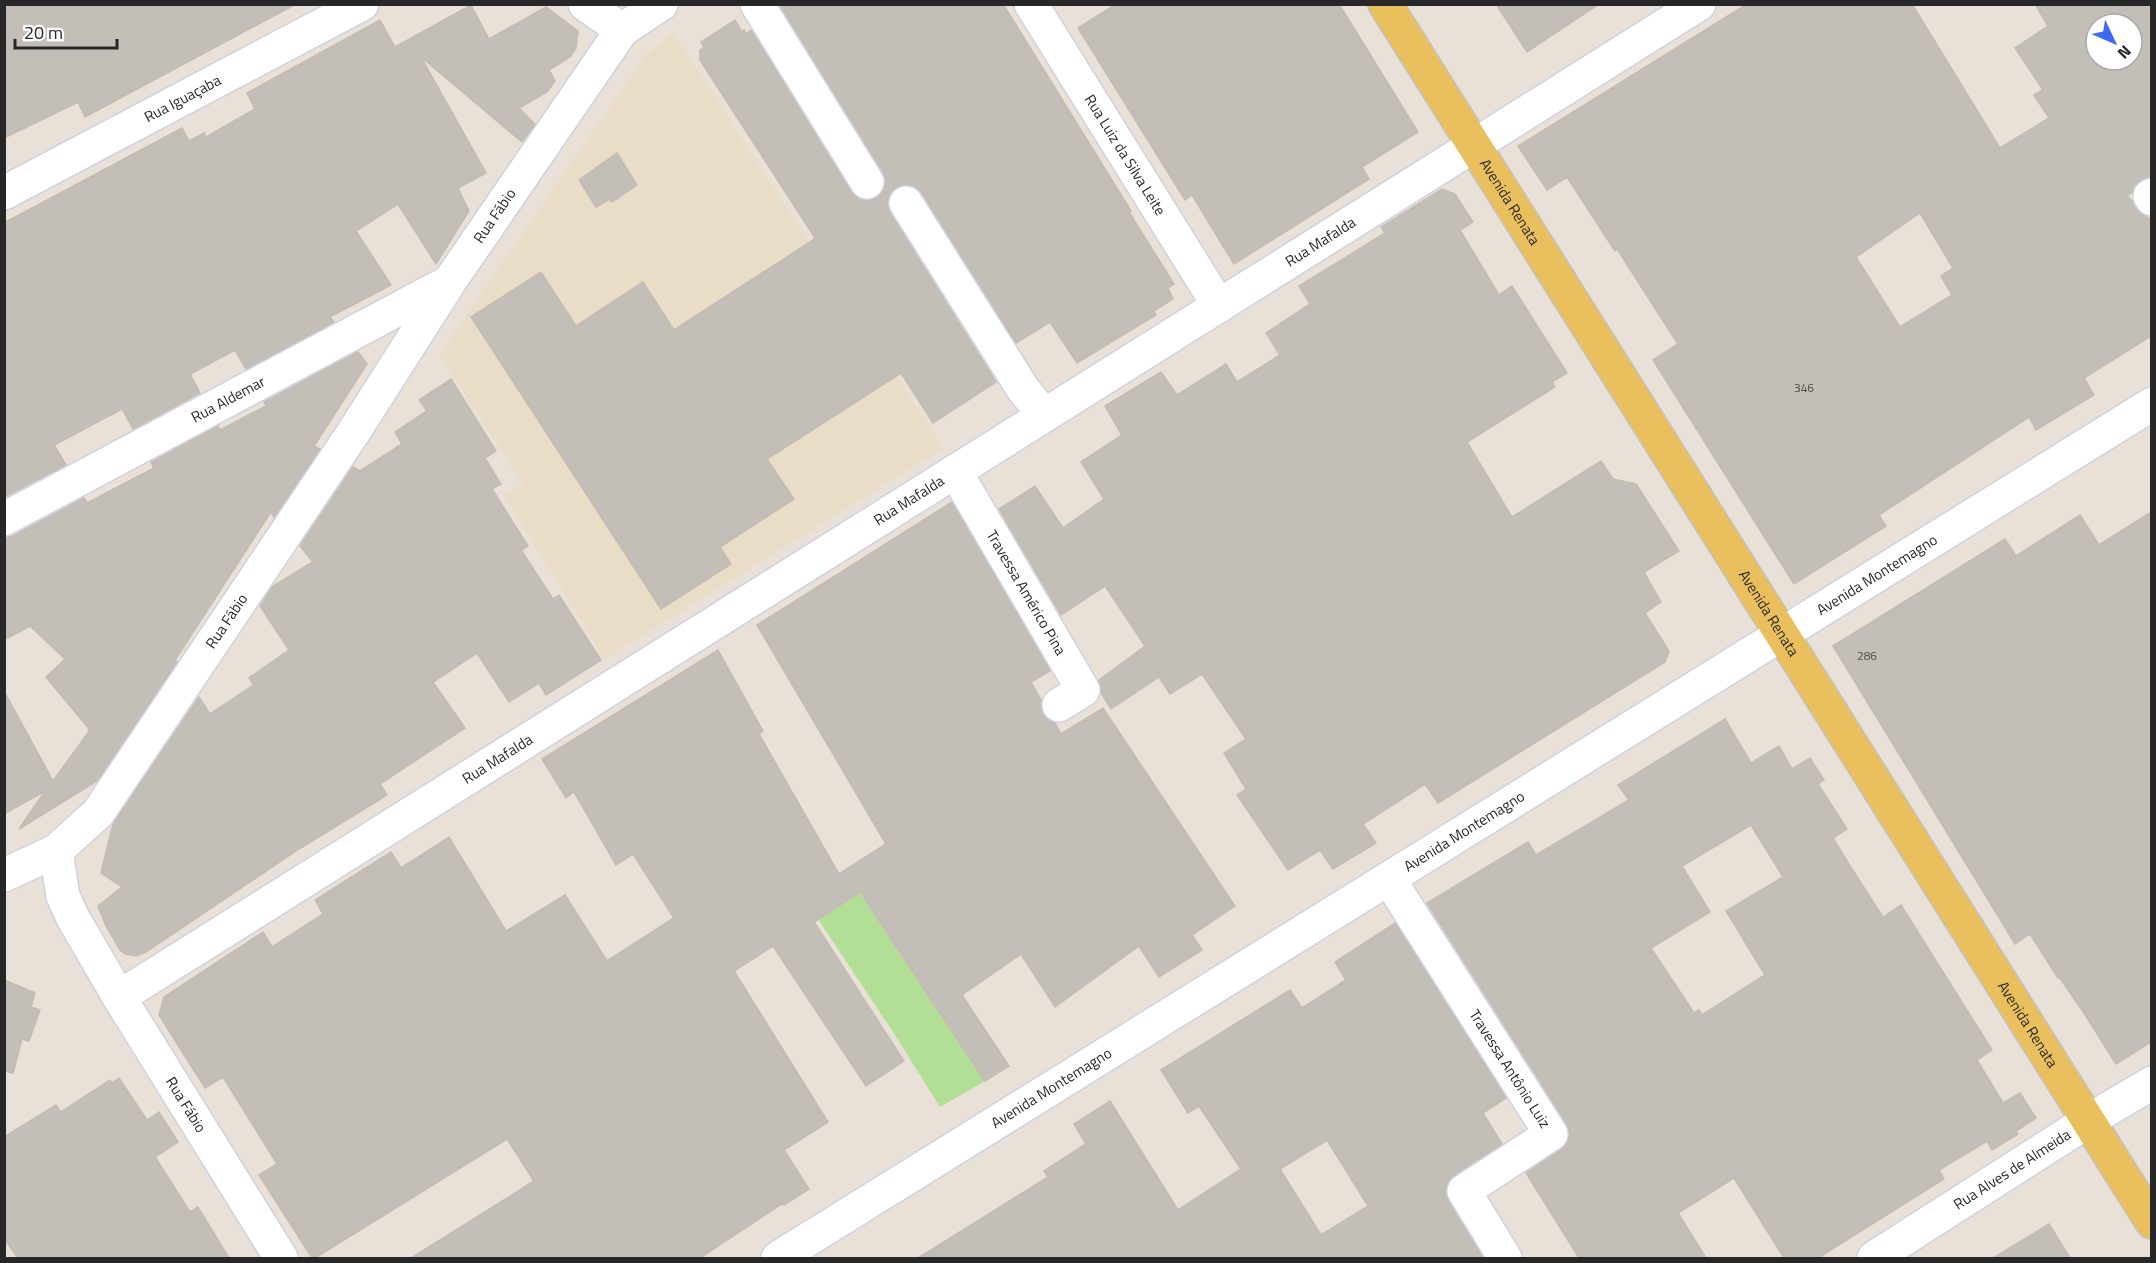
<svg xmlns="http://www.w3.org/2000/svg" width="2156" height="1263" viewBox="0 0 2156 1263" font-family="'Titillium Web',sans-serif">
	<style>
		.education { fill: #eaddc8 }
		.green { fill: #b3de96 }
		.building { fill: #c4beb8; stroke: #c4bcb2; stroke-width: 1.5; fill-rule: evenodd }
		.lines { fill: none; stroke-linecap: round; stroke-linejoin: round }
		.minor-casing { stroke: #ced2df; stroke-width: 36 }
		.major-casing { stroke: #c3c3c3; stroke-width: 36 }
		.minor { stroke: #fff; stroke-width: 33 }
		.major { stroke: #e9c05d; stroke-width: 33 }
		.labels { text-anchor: middle; stroke-width: 4.5; stroke-linejoin: round; paint-order: stroke }
		.number-label { font-size: 12px; fill: #4e4d4b }
		.street-label { font-size: 15px; fill: #272727; stroke: #fff }
	</style>
	<rect width="100%" height="100%" fill="#e9e1d8"/>
	<!-- education -->
	<path class="education" d="M673,32L943,448L605,659L504,496L523,484L439,355L645,56Z"/>
	<!-- green -->
	<path class="green" d="M859,892L985,1081L940,1107L895,1035L818,919Z"/>
	<!-- building -->
	<g class="building">
		<path d="M4,4H296L85,117L78,102L4,138Z"/>
		<path d="M785,4H1003L1131,211L1129,212L1174,284L1168,288L1173,299L1154,311L1156,315L1077,363L1050,322L1016,343L922,193L914,186L906,184L897,187L889,195L887,204L890,213L996,382L933,423L901,373L767,459L794,499L720,547L731,564L661,609L471,317L541,272L576,326L643,282L674,330L813,240L815,238L700,60V50L704,47L701,42L735,20L742,32L744,30L746,34L751,30L851,192L859,199L867,201L877,198L884,190L886,182L883,172L781,7Z"/>
		<path d="M1116,4H1339L1418,132L1362,167L1369,179L1234,264L1192,195L1185,200L1078,28Z"/>
		<path d="M1496,4H1599L1527,52Z"/>
		<path d="M1747,4H1912L2000,148L2049,118L2034,95L2043,90L2015,48L2048,26L2035,4H2151V177L2141,180L2134,186L2132,192L2127,196L2133,202L2137,210L2151,220V336L2084,378L2094,395L2036,430L2029,417L1879,515L1886,526L1794,584L1653,360L1678,344L1617,249L1615,251L1567,177L1547,190L1518,146ZM2096,24H2132V60H2096ZM1920,213L1953,268L1941,276L1952,295L1900,327L1856,257Z"/>
		<path d="M471,5L489,39L546,7L578,31L576,48L570,57L549,70L555,81L547,92L519,108L535,124L522,142L421,57L486,173L458,188L469,211L436,264L398,204L356,231L391,285L330,317L334,322L246,369L235,350L190,374L200,393L133,429L122,409L54,445L66,465L4,497V223L182,128L189,141L204,133L206,137L255,109L247,93L380,20L395,47Z"/>
		<path d="M617,153L637,185L612,202L610,199L596,207L579,180Z"/>
		<path d="M1442,189L1455,194L1473,222L1460,230L1499,295L1512,286L1567,373L1552,382L1555,387L1467,442L1512,517L1601,461L1613,479L1636,484L1679,551L1644,572L1661,602L1645,613L1669,651L1665,662L1438,803L1425,784L1363,824L1376,843L1333,869L1320,850L1288,870L1237,795L1246,789L1224,753L1246,739L1202,674L1170,694L1159,677L1111,709L1101,693L1099,680L1145,646L1105,586L1061,615L999,509L1035,486L1063,528L1104,499L1081,462L1122,435L1105,406L1161,372L1177,395L1226,364L1237,382L1280,355L1266,333L1310,304L1299,286L1385,233L1381,227Z"/>
		<path d="M358,352L367,364L314,446L320,449L274,517L271,512L175,660L177,662L97,781L19,829L45,791L4,814V691L53,781L90,730L46,677L65,659L30,626L4,640V538L13,536L84,498L87,503L154,468L151,462L218,426L220,430L266,406L264,402Z"/>
		<path d="M451,379L496,451L485,458L501,484L492,489L528,546L521,550L553,599L559,595L601,660L546,695L539,683L509,702L477,653L433,682L465,728L380,784L387,795L299,849L146,952L136,956L125,954L120,950L106,926L98,906L122,887L101,873L113,824L199,697L210,714L254,685L249,678L289,650L260,606L273,586L313,562L300,546L353,467L360,471L402,444L395,432L427,411L419,400Z"/>
		<path d="M952,502L1050,671L1031,682L1041,700L1040,706L1043,715L1055,723L1061,734L1103,708L1235,906L1192,935L1202,950L1159,977L1139,946L1055,1007L1021,954L962,995L1009,1066L985,1081L860,892L814,922L904,1061L866,1086L773,946L734,971L828,1122L784,1150L809,1189L784,1205L783,1203L700,1258H411L534,1181L507,1139L315,1258H312L259,1175L277,1164L223,1077L205,1088L159,1015L164,997L263,932L272,947L323,914L315,900L391,852L401,868L449,837L506,931L565,895L607,961L674,918L633,854L616,865L574,792L566,798L542,759L718,650L763,731L759,734L839,874L886,844L757,625Z"/>
		<path d="M2151,512V1042L2116,1064L2082,1010L2064,984L2059,977L2058,978L2030,934L2015,944L1833,646L2005,539L2016,556L2080,515L2099,545Z"/>
		<path d="M1725,719L1751,763L1779,746L1792,769L1810,758L1824,780L1818,784L1847,829L1833,838L1850,866L1883,917L1901,905L1992,1050L1977,1060L2003,1103L2020,1093L2036,1118L2016,1131L2018,1134L1992,1150L1987,1141L1939,1170L1944,1179L1818,1258H1784L1734,1178L1678,1213L1706,1258H1579L1526,1173L1561,1150L1567,1143L1570,1134L1567,1124L1427,903L1528,842L1536,855L1629,800L1618,785ZM1751,825L1783,877L1726,911L1765,975L1702,1015L1699,1010L1694,1013L1651,948L1710,912L1682,866Z"/>
		<path d="M1395,923L1506,1098L1483,1113L1502,1144L1454,1175L1448,1182L1445,1191L1448,1201L1483,1258H918L1048,1177L1044,1171L1086,1144L1074,1124L1110,1101L1178,1210L1241,1169L1199,1106L1188,1113L1161,1070L1290,990L1302,1008L1346,980L1335,962ZM1327,1140L1368,1206L1321,1235L1280,1169Z"/>
		<path d="M4,980L35,993L31,1007L40,1010L29,1041L22,1039L13,1073L4,1071Z"/>
		<path d="M119,1078L147,1120L159,1112L178,1142L155,1157L190,1212L198,1207L229,1258H18L4,1238V1137L56,1105L61,1112L110,1080L112,1083Z"/>
		<path d="M2049,1224L2070,1258H1993Z"/>
	</g>
	<g class="lines">
		<!-- minor casing -->
		<g class="minor-casing">
			<g id="minor">
				<path d="M585,4L622,30"/>
				<path d="M757,4L867,182"/>
				<path id="s1" d="M1031,4L1219,306"/>
				<path id="s2" d="M4,193L362,4"/>
				<path d="M2152,195L2150,196L2152,199"/>
				<path d="M906,203L1023,389L1044,415"/>
				<path id="s3" d="M955,471L1083,690L1059,705"/>
				<path id="s4" d="M4,519L447,283"/>
				<path id="s5" d="M56,851L63,896L73,918L119,997L281,1258"/>
				<path id="s6" d="M4,875L56,851L98,813L353,433L450,281L622,30L661,4"/>
				<path id="s7" d="M1389,879L1551,1134L1464,1191L1505,1258"/>
				<path id="s8" d="M119,997L1699,4"/>
				<path id="s9" d="M778,1258L2152,404"/>
				<path id="s10" d="M1874,1258L2088,1121L2152,1083"/>
			</g>
		</g>
		<!-- major casing -->
		<g class="major-casing">
			<g id="major">
				<path id="s11" d="M1385,4L2152,1222"/>
			</g>
		</g>
		<!-- minor -->
		<use href="#minor" class="minor"/>
		<!-- major -->
		<use href="#major" class="major"/>
	</g>
	<g class="labels">
		<!-- number labels -->
		<g class="number-label">
			<text x="1804" y="392">346</text>
			<text x="1867" y="660">286</text>
		</g>
		<!-- street labels -->
		<g class="street-label">
			<text dy="5" stroke="none"><textPath href="#s2" startOffset="202">Rua Iguaçaba</textPath></text>
			<text dy="5" stroke="none"><textPath href="#s1" startOffset="178">Rua Luiz da Silva Leite</textPath></text>
			<text dy="5" stroke="none"><textPath href="#s11" startOffset="234">Avenida Renata</textPath></text>
			<text dy="5" stroke="none"><textPath href="#s6" startOffset="831">Rua Fábio</textPath></text>
			<text dy="5" stroke="none"><textPath href="#s8" startOffset="1419">Rua Mafalda</textPath></text>
			<text dy="5" stroke="none"><textPath href="#s4" startOffset="254">Rua Aldemar</textPath></text>
			<text dy="5" stroke="none"><textPath href="#s8" startOffset="933">Rua Mafalda</textPath></text>
			<text dy="5" stroke="none"><textPath href="#s9" startOffset="1294">Avenida Montemagno</textPath></text>
			<text dy="5" stroke="none"><textPath href="#s3" startOffset="141">Travessa Américo Pina</textPath></text>
			<text dy="5" stroke="none"><textPath href="#s11" startOffset="720">Avenida Renata</textPath></text>
			<text dy="5" stroke="none"><textPath href="#s6" startOffset="345">Rua Fábio</textPath></text>
			<text dy="5" stroke="none"><textPath href="#s8" startOffset="447">Rua Mafalda</textPath></text>
			<text dy="5" stroke="none"><textPath href="#s9" startOffset="808">Avenida Montemagno</textPath></text>
			<text dy="5" stroke="none"><textPath href="#s11" startOffset="1206">Avenida Renata</textPath></text>
			<text dy="5" stroke="none"><textPath href="#s7" startOffset="225">Travessa Antônio Luiz</textPath></text>
			<text dy="5" stroke="none"><textPath href="#s9" startOffset="322">Avenida Montemagno</textPath></text>
			<text dy="5" stroke="none"><textPath href="#s5" startOffset="288">Rua Fábio</textPath></text>
			<text dy="5" stroke="none"><textPath href="#s10" startOffset="164">Rua Alves de Almeida</textPath></text>
		</g>
	</g>
	<!-- border -->
	<rect width="2156" height="1263" fill="none" stroke="#272727" stroke-width="12"/>
	<!-- north arrow -->
	<g transform="translate(2114 42) rotate(134)"><circle r="28" fill="#ffffff" stroke="#a9a9a9" stroke-width="1.5"/>
	<path d="M0-4.5L10 22L0 15L-10 22Z" fill="#3d6af1"/>
	<text y="-9" font-size="16" font-weight="bold" text-anchor="middle" fill="#272727">N</text>
	</g>
	<!-- scale -->
	<path d="M15 39v9h102v-9" fill="none" stroke="#272727" stroke-width="3"/>
	<text x="24" y="39" font-size="18" fill="#272727" stroke="#ffffff" stroke-width="4.5" paint-order="stroke">20 m</text>
</svg>
